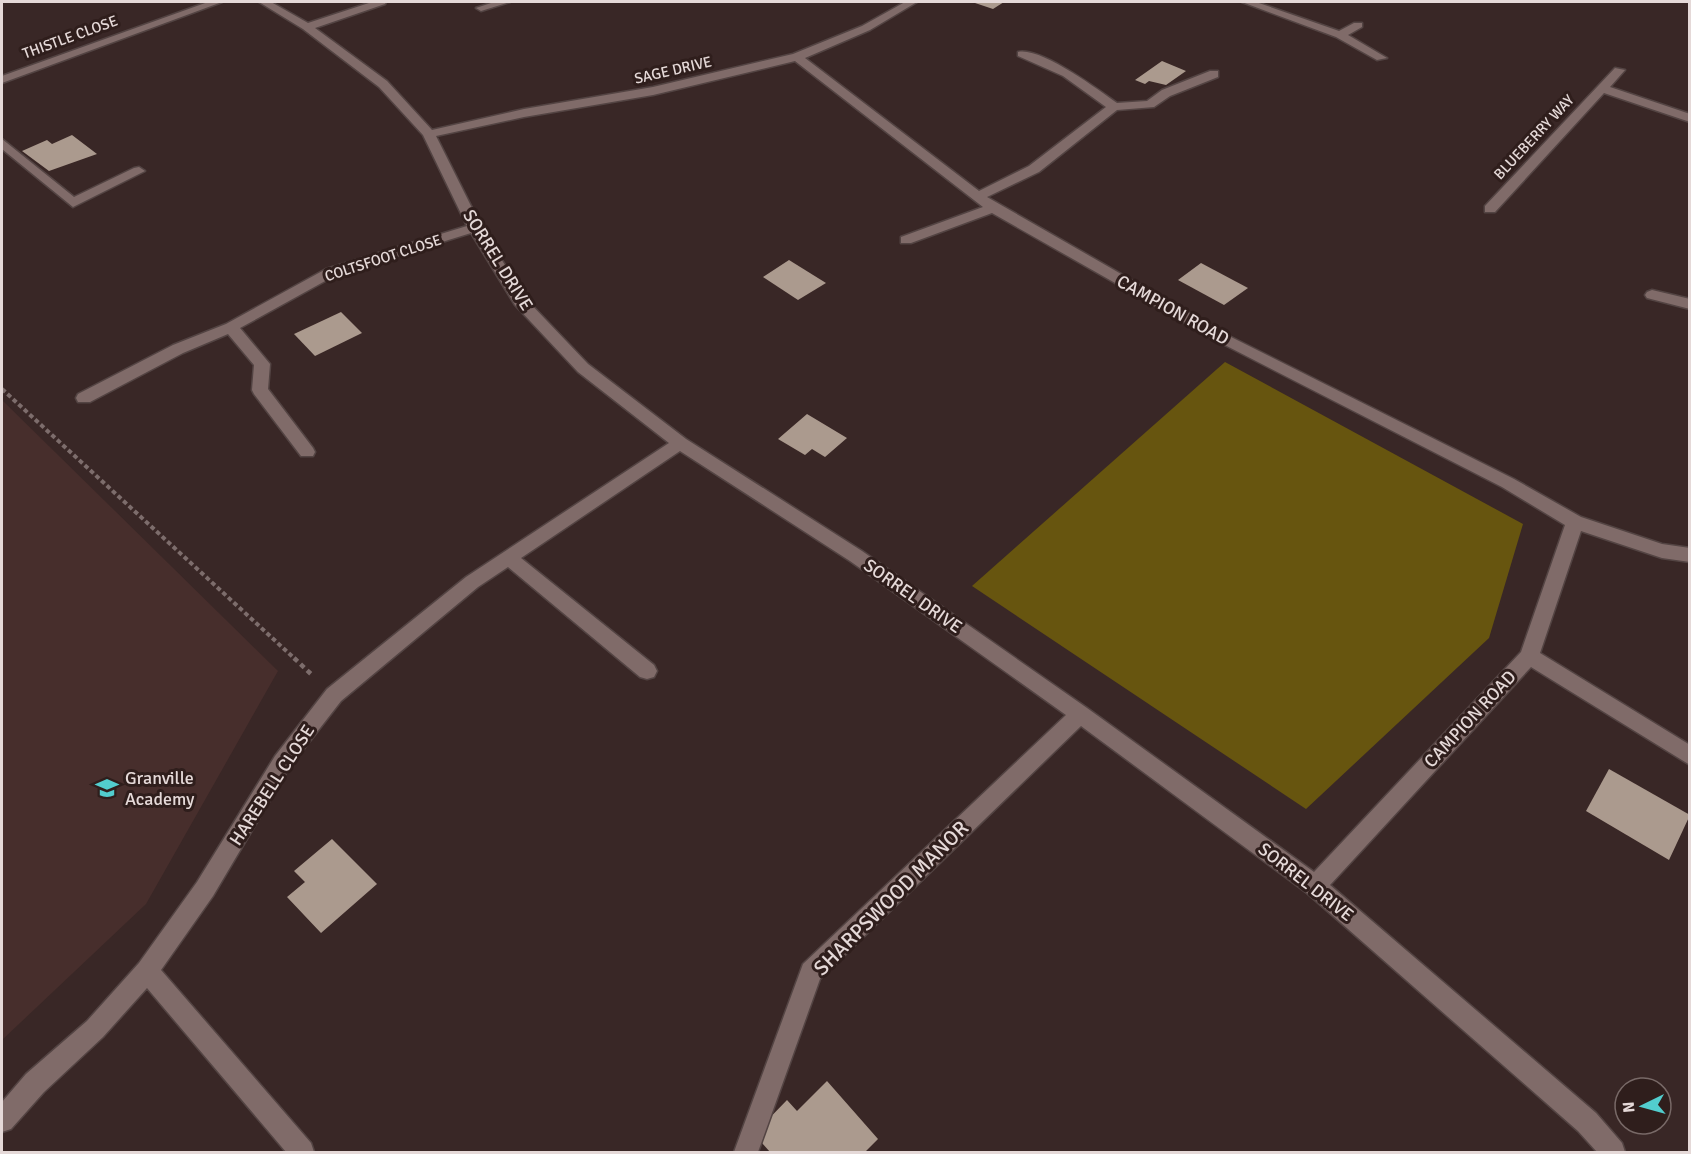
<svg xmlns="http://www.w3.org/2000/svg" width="1691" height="1154" viewBox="0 0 1691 1154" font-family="Signika,sans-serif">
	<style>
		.built { fill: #472e2c }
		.green { fill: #67550f }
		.building { fill: #ab9a8e }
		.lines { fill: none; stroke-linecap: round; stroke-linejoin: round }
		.minor-casing { stroke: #534443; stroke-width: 3 }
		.path-far1 { stroke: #7d6d6c; stroke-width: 4; stroke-dasharray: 4.5 3; stroke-linecap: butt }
		.path { stroke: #7d6d6c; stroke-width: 4.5; stroke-dasharray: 5 4; stroke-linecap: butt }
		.minor { fill: #806b69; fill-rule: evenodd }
		.labels { text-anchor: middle; stroke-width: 6; stroke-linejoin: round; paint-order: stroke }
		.far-street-label { font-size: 15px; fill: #e5d9d8; stroke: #2f1e1c }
		.street-label { font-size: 18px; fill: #e5d9d8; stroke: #2f1e1c }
		.poi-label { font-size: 18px; fill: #e5d9d8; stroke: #2f1e1c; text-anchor: start }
		.near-street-label { font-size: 21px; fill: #e5d9d8; stroke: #2f1e1c }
	</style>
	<rect width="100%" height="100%" fill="#392726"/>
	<!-- built -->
	<path class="built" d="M2,400L278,671L146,904L2,1040Z"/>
	<!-- green -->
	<path class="green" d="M1225,362L1523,524L1489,638L1306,809L972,586Z"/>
	<!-- building -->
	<g class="building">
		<path d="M972,2H1004L993,9Z"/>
		<path d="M1162,61L1186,71L1166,85L1149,81L1145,84L1135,80Z"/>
		<path d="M72,135L97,154L49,171L22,151L47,140L52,144Z"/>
		<path d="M789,260L826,283L798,300L763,277Z"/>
		<path d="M1201,263L1248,288L1224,305L1178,280Z"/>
		<path d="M341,312L362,333L315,356L294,334Z"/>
		<path d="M807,414L847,438L825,457L812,449L805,455L778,439Z"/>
		<path d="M1609,769L1690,815L1669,860L1586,811Z"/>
		<path d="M332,839L377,884L321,933L287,897L305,882L294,871Z"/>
		<path d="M827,1081L878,1139L865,1152H770L754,1134L787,1100L797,1111Z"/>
	</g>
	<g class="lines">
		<!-- minor casing -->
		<g class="minor-casing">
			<g id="minor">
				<path d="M208,2H222L2,83V76Z"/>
				<path d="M259,2H271L308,23L372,2H386L385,4L315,28L387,81L432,130L524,109L653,87L793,54L862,26L905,2H917L870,30L805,58L979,191L1029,166L1106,107L1063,76L1018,56V52C1041,47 1097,89 1117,103L1147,101L1162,90L1210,71H1218V77L1170,96L1154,107L1117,110L1039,172L987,197L1229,336L1514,479L1581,517L1662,544L1690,548V562L1662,558L1581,531L1540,653L1690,745V765L1531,667L1330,885L1596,1113L1622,1143L1625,1152H1597L1578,1131L1307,893L1081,726L820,979L758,1152H734L803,964L1066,715L850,561L680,451L521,558L654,665L657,671L654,677L647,679L640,677L508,567L478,587L341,701L289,768L213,896L161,970L311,1143L314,1152H286L147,988L103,1037L44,1092L11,1129L2,1132V1102L26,1074L87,1021L139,963L197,882L275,756L327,689L466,577L669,443L578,372L515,305L471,233L336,275L240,328L270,364L268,389L313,448L315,452L313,456H301L254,394L252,390L254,365L228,334L183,353L90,402H78L76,398L78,394L173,345L226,324L326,269L467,226L423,135L379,87L303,29ZM795,61L983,207L901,237V243H911L992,213L1219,342L1502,487L1565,525L1521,652L1314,872L1087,708L862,551L686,439L588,364L526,299L482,228L436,136L524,117L653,95Z"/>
				<path d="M494,2H510L481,11L476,8Z"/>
				<path d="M1242,2H1256L1339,31L1354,23H1362V27L1348,35L1387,58L1377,60L1336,37Z"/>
				<path d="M1615,68L1625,70L1610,87L1690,114V122L1604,93L1495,212H1485V206Z"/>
				<path d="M2,139L74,197L134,168L139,167L145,171L73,207L2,149Z"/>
				<path d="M1652,290L1690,299V309L1647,298L1645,295L1647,292Z"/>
			</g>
		</g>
		<!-- path-far1 -->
		<path class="path-far1" d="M2,389L295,659"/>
		<!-- path -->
		<path class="path" d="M294,658L311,674"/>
		<!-- minor -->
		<use href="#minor" class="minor"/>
	</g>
	<!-- icons -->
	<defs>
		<g id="school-bare" transform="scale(1.8)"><path d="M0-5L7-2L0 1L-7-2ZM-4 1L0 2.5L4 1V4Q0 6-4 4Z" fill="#52cdce" stroke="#2f1e1c" stroke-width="2.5" paint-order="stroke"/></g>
	</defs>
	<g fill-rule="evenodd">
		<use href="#school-bare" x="107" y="788"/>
	</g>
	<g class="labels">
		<!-- far-street labels -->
		<g class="far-street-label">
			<text transform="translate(70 37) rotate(-20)" y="5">THISTLE CLOSE</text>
			<text transform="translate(673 70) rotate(-13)" y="5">SAGE DRIVE</text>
			<text transform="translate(1534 137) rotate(-47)" y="5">BLUEBERRY WAY</text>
			<text transform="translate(383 258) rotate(-18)" y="5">COLTSFOOT CLOSE</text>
		</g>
		<!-- street labels -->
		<g class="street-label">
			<text transform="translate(498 260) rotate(58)" y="6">SORREL DRIVE</text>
			<text transform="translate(1173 310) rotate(29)" y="6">CAMPION ROAD</text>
			<text transform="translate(913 596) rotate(35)" y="6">SORREL DRIVE</text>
			<text transform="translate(1470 719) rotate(-47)" y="6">CAMPION ROAD</text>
			<text transform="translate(272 785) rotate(-57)" y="6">HAREBELL CLOSE</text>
			<text transform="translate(1306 882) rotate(38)" y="6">SORREL DRIVE</text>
		</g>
		<!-- poi labels -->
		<g class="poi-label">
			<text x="125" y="784">Granville<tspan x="125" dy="21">Academy</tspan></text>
		</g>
		<!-- near-street labels -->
		<g class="near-street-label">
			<text transform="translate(891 898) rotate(-45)" y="7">SHARPSWOOD MANOR</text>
		</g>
	</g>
	<!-- border -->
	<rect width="1691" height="1154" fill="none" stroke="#e5d9d8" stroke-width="6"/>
	<!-- north arrow -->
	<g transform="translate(1643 1106) rotate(265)"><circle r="28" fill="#2f1e1c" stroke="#786967" stroke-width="1.5"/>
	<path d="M0-4.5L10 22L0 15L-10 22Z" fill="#52cdce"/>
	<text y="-9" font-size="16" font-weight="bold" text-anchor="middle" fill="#e5d9d8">N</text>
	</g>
</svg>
